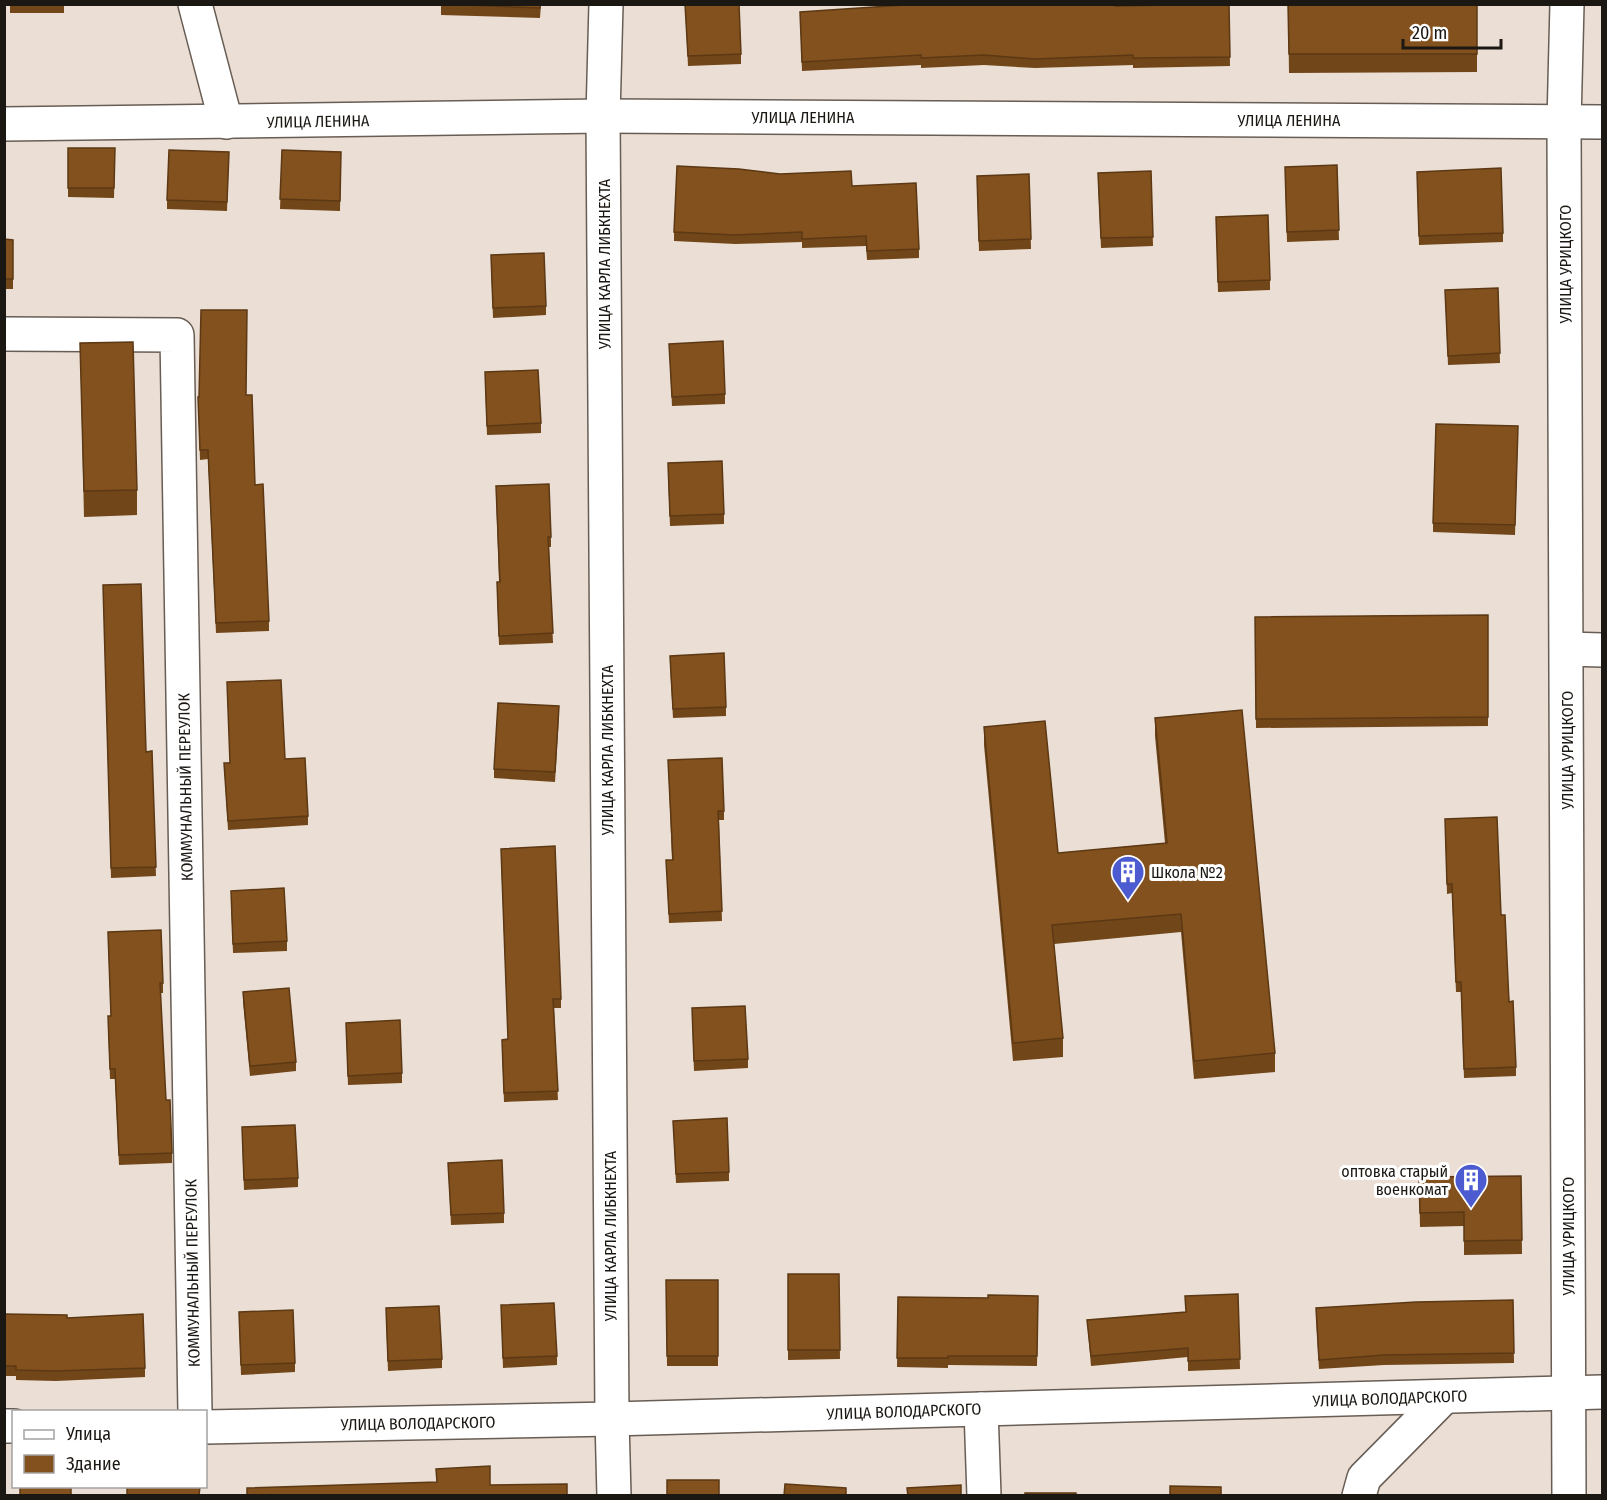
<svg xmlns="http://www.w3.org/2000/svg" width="1607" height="1500" viewBox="0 0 1607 1500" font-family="'Fira Sans Condensed',sans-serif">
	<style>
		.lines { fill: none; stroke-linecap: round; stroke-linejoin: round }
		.street-casing { stroke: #685d54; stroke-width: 36 }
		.street { stroke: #fff; stroke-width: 33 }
		.wall { fill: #714619 }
		.building { fill: #83511d; stroke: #5c3914; stroke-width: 1.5 }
		.labels { text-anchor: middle; stroke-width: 6; stroke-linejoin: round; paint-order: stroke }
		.street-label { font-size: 16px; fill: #1b1713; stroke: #fff }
		.poi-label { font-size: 16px; fill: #1b1713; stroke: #fff; text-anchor: start }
	</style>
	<rect width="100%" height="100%" fill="#ebded4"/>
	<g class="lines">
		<!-- street casing -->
		<g class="street-casing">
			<g id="street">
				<path d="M195,4L226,122"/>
				<path d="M606,4L603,116L612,1419L614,1496"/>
				<path d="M1567,4L1564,122L1569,1496"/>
				<path d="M4,124L603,116L1602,122"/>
				<path d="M4,334L177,335L195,1412"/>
				<path d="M1567,649L1602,650"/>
				<path d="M981,1409L984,1496"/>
				<path d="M4,1426H14"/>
				<path d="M206,1427L612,1419L1602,1392"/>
				<path d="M1359,1496L1364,1478L1444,1397"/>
			</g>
		</g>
		<!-- street -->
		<use href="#street" class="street"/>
	</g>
	<!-- wall -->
	<g class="wall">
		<path d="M10,4H139V5L64,6V13H10Z"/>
		<path d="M441,4H541L540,18L441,15Z"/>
		<path d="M685,4L741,54V64L688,66Z"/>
		<path d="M1229,4L1230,66L1133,68V65L1035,68L984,65L921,68V65L802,71L800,12L1115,6Z"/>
		<path d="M1288,4H1477V72L1289,73Z"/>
		<path d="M68,148H115L114,198L68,197Z"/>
		<path d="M282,150L341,152L340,211L280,209Z"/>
		<path d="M229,152L227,211L167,209V200Z"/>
		<path d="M1337,165L1339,240L1287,242L1285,176Z"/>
		<path d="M1151,171L1153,246L1101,248L1098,183Z"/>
		<path d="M1029,174L1031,249L979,251L977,185Z"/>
		<path d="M1417,181L1503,233V242L1419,245Z"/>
		<path d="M852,186L919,249V258L867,260L866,246L802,248V242L735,244L674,241V232Z"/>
		<path d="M1216,217L1270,280V290L1218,292Z"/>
		<path d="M4,239L13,240V289H4Z"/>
		<path d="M491,264L546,306V315L493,318Z"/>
		<path d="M1498,288L1500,363L1448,365L1445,290Z"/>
		<path d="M80,343L137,490V515L84,517Z"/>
		<path d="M669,344L725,394V404L672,406Z"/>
		<path d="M485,382L541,423V433L487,435Z"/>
		<path d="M246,395L269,621V631L216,633L208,459L200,460L198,397Z"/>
		<path d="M1518,426L1515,535L1433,532V523Z"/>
		<path d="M668,473L724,514V524L670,526Z"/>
		<path d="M496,496L551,537V547H549L553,643L499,645L497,592L499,582Z"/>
		<path d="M103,585L146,752L152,751L156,876L111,878Z"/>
		<path d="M1488,615V726L1256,728L1255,617Z"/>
		<path d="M670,665L726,707V716L673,718Z"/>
		<path d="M559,715L555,782L494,778V769Z"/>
		<path d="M1155,718L1275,1053V1072L1194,1079L1181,932L1054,944L1063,1038V1057L1013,1061L984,745V727L1058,853L1165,843L1155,736Z"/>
		<path d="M285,759L308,816V825L228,830L224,763Z"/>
		<path d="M668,760L724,811V820H719L722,921L669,923L666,860H672Z"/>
		<path d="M1445,819L1501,915L1516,1067V1076L1464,1078L1461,992H1456L1452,893L1447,894Z"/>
		<path d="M501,858L561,999V1008H554L558,1100L504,1102L502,1049L508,1039Z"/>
		<path d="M231,900L287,941V951L233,953Z"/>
		<path d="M108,941L163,983V993H160L166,1100L172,1153V1163L119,1165L115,1079H110L108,1026L111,1016Z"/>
		<path d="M243,992L296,1062V1071L250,1076L243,1002Z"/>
		<path d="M692,1018L748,1059V1068L694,1071Z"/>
		<path d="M346,1023L402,1073V1083L348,1085Z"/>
		<path d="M673,1121L729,1172V1181L676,1183Z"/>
		<path d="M242,1137L298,1178V1187L244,1190Z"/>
		<path d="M448,1163L504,1213V1223L451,1225Z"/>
		<path d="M1521,1176L1522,1254L1464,1255V1226L1420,1227L1419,1177Z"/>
		<path d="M788,1274H839L840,1359L788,1360Z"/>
		<path d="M666,1280H718V1366H667Z"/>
		<path d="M1238,1294L1240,1369L1188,1371V1357L1091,1366L1087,1320L1186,1312Z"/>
		<path d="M1038,1296L1037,1366L948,1365V1368L897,1367L898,1297L988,1298Z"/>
		<path d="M1513,1300L1514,1363L1384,1365L1319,1369L1316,1317Z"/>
		<path d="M501,1305L557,1356V1365L503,1368Z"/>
		<path d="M4,1314L67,1318L145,1368V1377L56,1381L16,1380V1376H4Z"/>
		<path d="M386,1318L442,1359V1368L388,1371Z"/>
		<path d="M239,1321L295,1363V1372L241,1375Z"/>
	</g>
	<!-- building -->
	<g class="building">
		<path d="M441,4H540V8Z"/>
		<path d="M685,4H739L741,54L688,56Z"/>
		<path d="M919,4H1115V6L1229,4L1230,57L1133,58V55L1035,59L984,55L921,58V55L802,62L800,12Z"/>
		<path d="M1288,4H1477V54H1289Z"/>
		<path d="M68,148H115L114,188H68Z"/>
		<path d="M169,150L229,152L227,202L167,200Z"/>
		<path d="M282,150L341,152L340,201L280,199Z"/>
		<path d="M1337,165L1339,230L1287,232L1285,167Z"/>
		<path d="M677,166L739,169L780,174L851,171L852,186L916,183L919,249L867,251L866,236L802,239V232L735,235L674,232Z"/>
		<path d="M1501,168L1503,233L1419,236L1417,172Z"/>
		<path d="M1151,171L1153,237L1101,238L1098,173Z"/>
		<path d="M1029,174L1031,239L979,241L977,176Z"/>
		<path d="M1268,215L1270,280L1218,282L1216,217Z"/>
		<path d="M4,239L13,240V279H4Z"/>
		<path d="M544,253L546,306L493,308L491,255Z"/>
		<path d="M1498,288L1500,353L1448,356L1445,290Z"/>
		<path d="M201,310H247L246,395H252L255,485L263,484L269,621L216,623L208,450H200L198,397H199Z"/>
		<path d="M723,341L725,394L672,397L669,344Z"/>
		<path d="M133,342L137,490L84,491L80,343Z"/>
		<path d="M538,370L541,423L487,426L485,372Z"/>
		<path d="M1436,424L1518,426L1515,525L1433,523Z"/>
		<path d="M722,461L724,514L670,516L668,463Z"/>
		<path d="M549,484L551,537H548L553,633L499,636L497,582H500L496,486Z"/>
		<path d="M141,584L146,752L152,751L156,867L111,868L103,585Z"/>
		<path d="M1488,615V717L1256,719L1255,617Z"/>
		<path d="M724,653L726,707L673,709L670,656Z"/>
		<path d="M281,680L285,759L305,758L308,816L228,821L224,763H230L227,682Z"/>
		<path d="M498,703L559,706L555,772L494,769Z"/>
		<path d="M1242,710L1275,1053L1194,1061L1181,914L1052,925L1063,1038L1013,1043L984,727L1045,721L1058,853L1167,843L1155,718Z"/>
		<path d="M722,758L724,811H718L722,911L669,914L666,860H673L668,760Z"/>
		<path d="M1497,817L1501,915H1505L1509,1002L1513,1001L1516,1067L1464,1069L1461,982H1456L1452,884H1447L1445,819Z"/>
		<path d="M555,846L561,999H553L558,1091L504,1093L502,1040L508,1039L501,849Z"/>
		<path d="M284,888L287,941L233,944L231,891Z"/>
		<path d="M161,930L163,983H160L166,1100H170L172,1153L119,1155L115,1069H110L108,1016H111L108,932Z"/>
		<path d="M289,988L296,1062L250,1066L243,992Z"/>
		<path d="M745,1006L748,1059L694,1061L692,1008Z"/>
		<path d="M400,1020L402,1073L348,1076L346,1023Z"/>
		<path d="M727,1118L729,1172L676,1174L673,1121Z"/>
		<path d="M295,1125L298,1178L244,1180L242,1127Z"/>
		<path d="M502,1160L504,1213L451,1215L448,1163Z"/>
		<path d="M1521,1176L1522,1240L1464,1241V1212L1420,1213L1419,1177Z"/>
		<path d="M788,1274H839L840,1350H788Z"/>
		<path d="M666,1280H718V1356H667Z"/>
		<path d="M1238,1294L1240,1359L1188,1361V1348L1091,1356L1087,1320L1186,1312L1185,1296Z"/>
		<path d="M988,1295L1038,1296L1037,1356H948V1358H897L898,1297L988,1298Z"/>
		<path d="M1513,1300L1514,1353L1384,1355L1319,1360L1316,1308L1416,1302Z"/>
		<path d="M554,1303L557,1356L503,1358L501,1305Z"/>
		<path d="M439,1306L442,1359L388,1361L386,1308Z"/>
		<path d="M293,1310L295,1363L241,1365L239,1312Z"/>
		<path d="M4,1314L67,1315V1318L143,1314L145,1368L56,1371L16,1370V1366H4Z"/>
		<path d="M490,1466V1485L567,1484V1496H247V1488L437,1482L436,1469Z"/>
		<rect x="667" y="1480" width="52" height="16"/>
		<path d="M785,1484L846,1488V1496H784Z"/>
		<path d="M961,1485V1496H908L907,1488Z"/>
		<rect x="20" y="1486" width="51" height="10"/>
		<path d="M127,1486H200L199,1496H127Z"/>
		<path d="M1170,1486L1221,1487V1496H1170Z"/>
		<rect x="1025" y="1493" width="51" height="3"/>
	</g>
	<!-- icons -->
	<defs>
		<g id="building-pin" transform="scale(1.725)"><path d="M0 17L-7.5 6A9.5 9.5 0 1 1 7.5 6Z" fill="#4c5bd0" stroke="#fff"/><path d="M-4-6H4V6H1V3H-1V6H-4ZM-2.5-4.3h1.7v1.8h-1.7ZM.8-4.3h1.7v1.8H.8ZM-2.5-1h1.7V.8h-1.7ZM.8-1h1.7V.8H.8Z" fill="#fff"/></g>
	</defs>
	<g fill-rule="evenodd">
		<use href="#building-pin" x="1128" y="872"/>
		<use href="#building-pin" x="1471" y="1180"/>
	</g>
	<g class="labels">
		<!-- street labels -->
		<g class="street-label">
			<text x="803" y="123">УЛИЦА ЛЕНИНА</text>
			<text x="1289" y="126">УЛИЦА ЛЕНИНА</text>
			<text transform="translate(318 121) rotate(-1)" y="6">УЛИЦА ЛЕНИНА</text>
			<text transform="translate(604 264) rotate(-90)" y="6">УЛИЦА КАРЛА ЛИБКНЕХТА</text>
			<text transform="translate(1565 264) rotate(-90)" y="6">УЛИЦА УРИЦКОГО</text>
			<text transform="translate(607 750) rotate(-90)" y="6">УЛИЦА КАРЛА ЛИБКНЕХТА</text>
			<text transform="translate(1567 750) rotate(-90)" y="6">УЛИЦА УРИЦКОГО</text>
			<text transform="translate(185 787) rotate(-91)" y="6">КОММУНАЛЬНЫЙ ПЕРЕУЛОК</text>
			<text transform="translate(610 1236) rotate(-90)" y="6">УЛИЦА КАРЛА ЛИБКНЕХТА</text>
			<text transform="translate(1568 1236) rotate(-90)" y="6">УЛИЦА УРИЦКОГО</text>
			<text transform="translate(192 1273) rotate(-91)" y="6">КОММУНАЛЬНЫЙ ПЕРЕУЛОК</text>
			<text transform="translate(1390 1398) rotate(-2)" y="6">УЛИЦА ВОЛОДАРСКОГО</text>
			<text transform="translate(904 1411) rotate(-2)" y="6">УЛИЦА ВОЛОДАРСКОГО</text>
			<text transform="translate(418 1423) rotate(-1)" y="6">УЛИЦА ВОЛОДАРСКОГО</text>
		</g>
		<!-- poi labels -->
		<g class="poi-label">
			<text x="1151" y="878">Школа №2</text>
			<text x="1448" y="1177" text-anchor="end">оптовка старый<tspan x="1448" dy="18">военкомат</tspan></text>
		</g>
	</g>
	<!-- border -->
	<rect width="1607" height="1500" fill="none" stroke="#1b1713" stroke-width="12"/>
	<!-- legend -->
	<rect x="12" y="1410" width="195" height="78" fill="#ffffff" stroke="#a4a2a1" stroke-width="1.5"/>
	<rect x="24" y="1430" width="30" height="9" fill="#ffffff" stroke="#a4a2a1" stroke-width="1.5"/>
	<text x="66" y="1440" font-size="18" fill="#1b1713">Улица</text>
	<rect x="24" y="1455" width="30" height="18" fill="#83511d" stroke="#a4a2a1" stroke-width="1.5"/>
	<text x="66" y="1470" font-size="18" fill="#1b1713">Здание</text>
	<!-- scale -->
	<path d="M1403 39v9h98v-9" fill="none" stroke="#1b1713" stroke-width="3"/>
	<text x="1412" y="39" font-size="18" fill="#1b1713" stroke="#ffffff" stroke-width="4.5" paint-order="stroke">20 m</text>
</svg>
